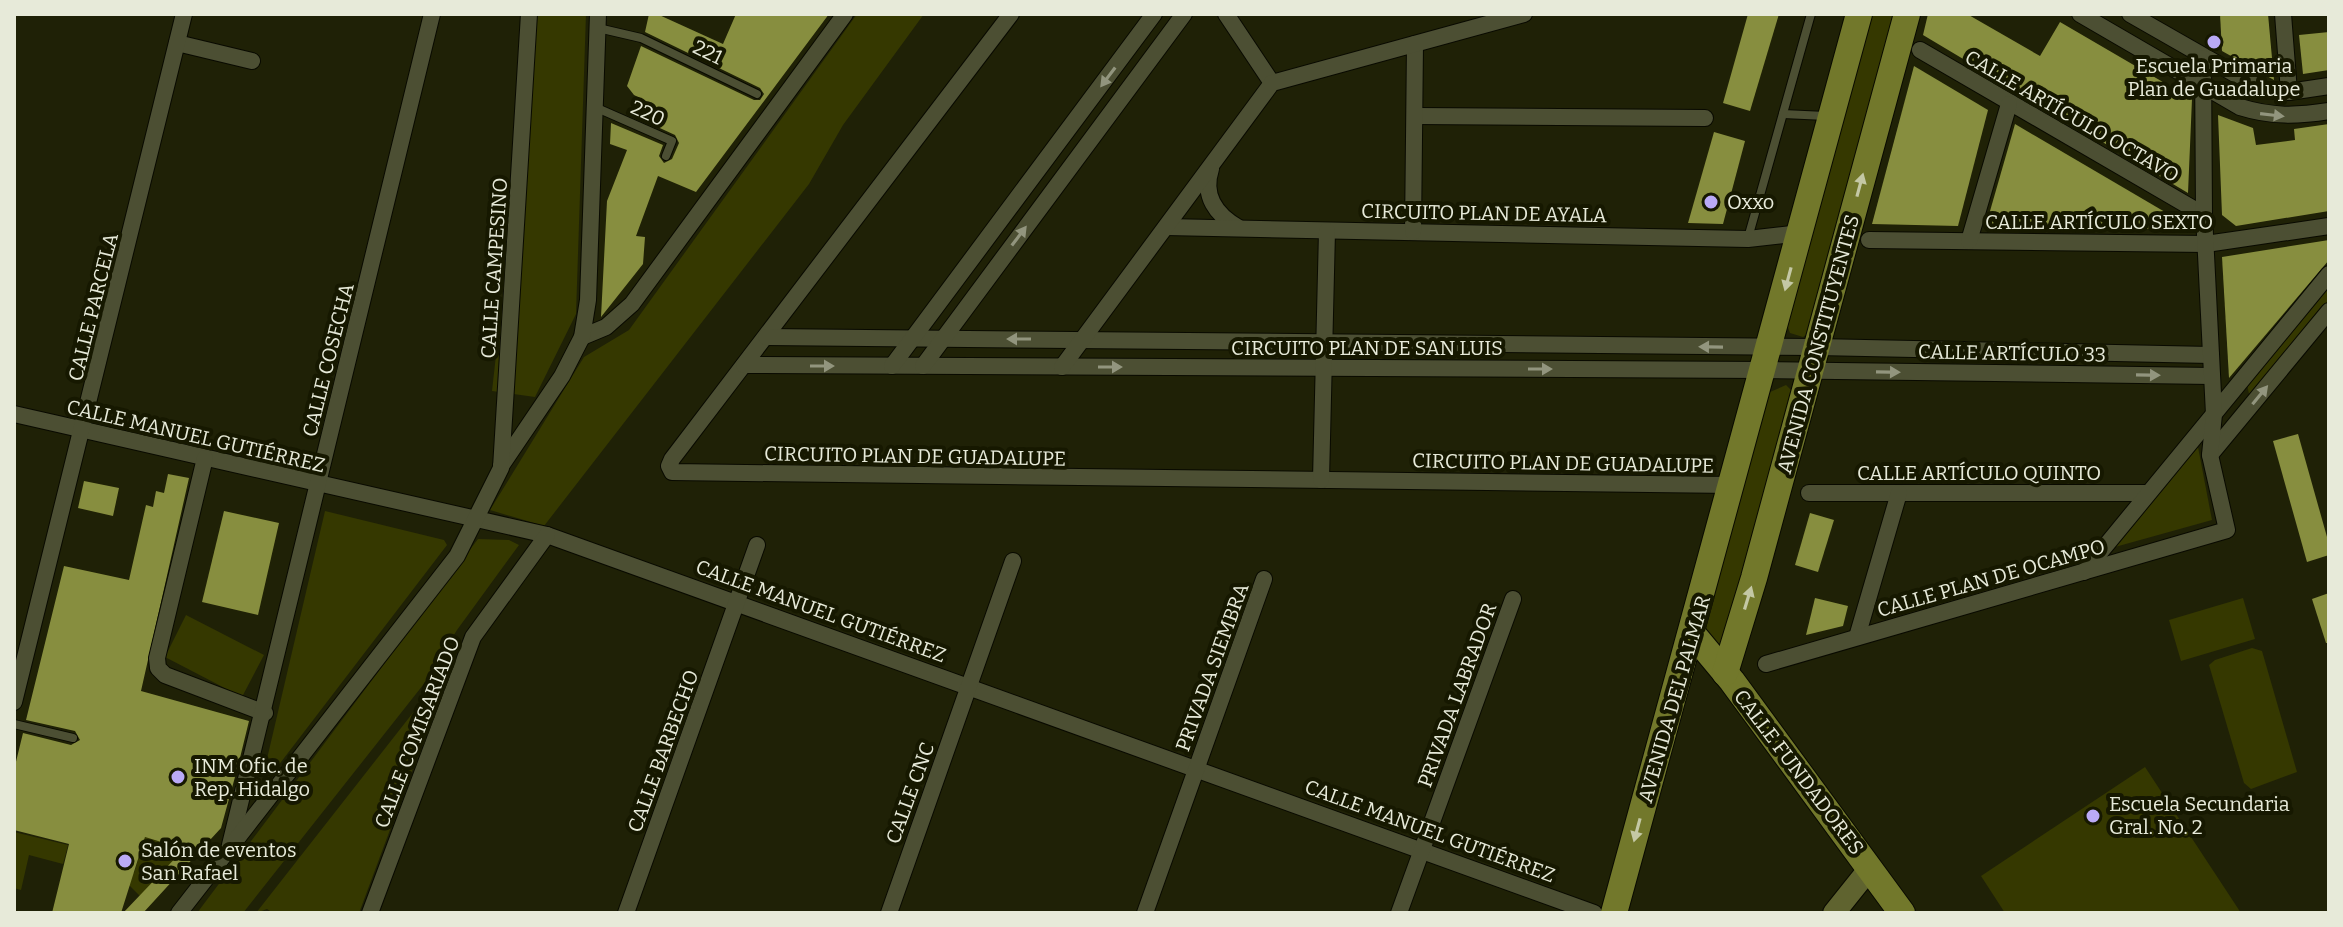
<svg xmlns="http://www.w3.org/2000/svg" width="2343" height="927" viewBox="0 0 2343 927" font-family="Bitter,serif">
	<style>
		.green { fill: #353800 }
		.building { fill: #878e3f }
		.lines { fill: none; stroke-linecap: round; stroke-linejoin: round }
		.lane-casing { stroke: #090a00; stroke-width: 10 }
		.street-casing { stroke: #090a00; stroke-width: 18 }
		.secondary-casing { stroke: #090a00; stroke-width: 24 }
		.primary-casing { stroke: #090a00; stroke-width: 28 }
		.lane { stroke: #4c4f33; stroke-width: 8 }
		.street { stroke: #4c4f33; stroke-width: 16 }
		.secondary { stroke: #5f632f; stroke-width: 22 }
		.primary { stroke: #72782b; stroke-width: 26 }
		.oneway { fill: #92957e }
		.oneway2 { fill: #c4c8a5 }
		.poi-dot { fill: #baaaf6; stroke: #161800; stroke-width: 3 }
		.labels { text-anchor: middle; stroke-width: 8; stroke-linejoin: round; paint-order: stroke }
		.street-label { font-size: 20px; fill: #e7ead9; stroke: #161800 }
		.poi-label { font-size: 20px; fill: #e7ead9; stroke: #161800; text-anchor: start }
	</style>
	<rect width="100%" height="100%" fill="#1f2106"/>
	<!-- green -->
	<g class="green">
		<path d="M522,14H586L576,314L535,397L492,391L509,239Z"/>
		<path d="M857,14H924L843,125L809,184L544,526L490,510L584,357L629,330Z"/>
		<path d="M1870,14H1895L1811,331L1803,337L1790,333L1787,325Z"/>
		<path d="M2329,284V302L2255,392L2249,394L2247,384Z"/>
		<path d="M1786,385L1792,391L1723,644L1718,648L1704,625L1770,392Z"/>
		<path d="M2198,447L2212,520L2115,547Z"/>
		<path d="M325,511L444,540L447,545L268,779L263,776Z"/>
		<path d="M478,539L509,540L519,545L457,630L423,685L243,913H197Z"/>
		<path d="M2243,598L2255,639L2181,661L2169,620Z"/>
		<path d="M186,615L264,655L242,697L165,657Z"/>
		<path d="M2252,648L2262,651L2297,772L2251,789L2244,783L2209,665L2215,660Z"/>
		<path d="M453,649L442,690L359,913H273L267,909L256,913L430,691Z"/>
		<path d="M2145,767L2241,913H2005L1981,876Z"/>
		<path d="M14,832L68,845L63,864L29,855L21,890L14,888Z"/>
		<path d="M145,837L181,848L190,857L140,896L130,886L113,882L117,869L134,873Z"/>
	</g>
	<!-- building -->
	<g class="building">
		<path d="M649,14H657L723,44L736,14H829L696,192L658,176L636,236L645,237L643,264L601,317L607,201L627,150L610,144L611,123L663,145L659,156L664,163L672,159L679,143L675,135L638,118L646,101L634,95L627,86L641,46L754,100H760L764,94L760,88L645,32Z"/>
		<path d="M1748,14H1779L1750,111L1723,103Z"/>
		<path d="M1928,14H1967L2040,56L2060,22L2192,99L2188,193L1923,35Z"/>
		<path d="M2220,14H2268L2274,80L2222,51Z"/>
		<path d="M2329,32V70L2303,74L2299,35Z"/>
		<path d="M1914,66L1988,110L1958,226L1872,224Z"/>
		<path d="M2218,115L2253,128L2256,145L2295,140L2294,129L2329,124V211L2236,226L2222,215Z"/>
		<path d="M2015,124L2194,229V230L1986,225Z"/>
		<path d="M1714,132L1745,141L1723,224L1688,223Z"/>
		<path d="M2329,240V260L2229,378L2222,257Z"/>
		<path d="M2298,434L2329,544V555L2307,562L2273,441Z"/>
		<path d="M168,474L189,478L141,691L249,721L238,766L221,828L143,913H123L184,849L145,837L121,913H52L69,844L14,830V770L23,733L71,745L80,740L75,731L26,720L64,566L129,580L146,505L153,507L156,491L164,493Z"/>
		<path d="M84,481L119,488L113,516L78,508Z"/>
		<path d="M224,511L279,523L258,615L202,602Z"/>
		<path d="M1810,513L1834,520L1818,572L1795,565Z"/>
		<path d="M2329,593V643H2326L2312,599Z"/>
		<path d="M1815,598L1848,606L1843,626L1806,635Z"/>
	</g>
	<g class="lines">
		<!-- lane casing -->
		<g class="lane-casing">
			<g id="lane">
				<path d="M598,28L641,38L757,94"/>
				<path d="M597,108L672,141L666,156"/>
				<path d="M1783,114L1826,116"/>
				<path d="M1748,238L1811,14"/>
				<path d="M14,724L73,738"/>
			</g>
		</g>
		<!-- street casing -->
		<g class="street-casing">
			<g id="street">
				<path d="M1011,14L672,459L669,466L672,472L1733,485"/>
				<path d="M1226,14L1272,83"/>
				<path d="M2080,14L2240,107C2272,117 2297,116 2329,111"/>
				<path d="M2130,14L2263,90L2289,92L2329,86"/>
				<path d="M2283,14L2289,92"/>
				<path d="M177,43L252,61"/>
				<path d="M1920,50L2204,215"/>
				<path d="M1416,116L1705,118"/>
				<path d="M1211,169C1202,196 1216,215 1239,228"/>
				<path d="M1166,227L1748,239L1801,233"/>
				<path d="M1413,232L1415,44"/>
				<path d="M1869,240L2206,244L2329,226"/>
				<path d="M1969,241L2009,104"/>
				<path d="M582,337L606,327L632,304L845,14"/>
				<path d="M766,337L1817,347L2211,355"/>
				<path d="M744,365L1764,370L2212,376"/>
				<path d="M892,366L1154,14"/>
				<path d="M923,366L1184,14"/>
				<path d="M1062,367L1272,83L1524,14"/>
				<path d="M14,414L547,535L1594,913"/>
				<path d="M2210,455L2329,311"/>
				<path d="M205,458L157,658L158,668L165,675L265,713"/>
				<path d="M501,466L562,376L582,337L588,300L598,14"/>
				<path d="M1321,480L1327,231"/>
				<path d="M1809,493H2148"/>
				<path d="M2084,572L2329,274"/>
				<path d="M1857,637L1899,493"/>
				<path d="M1766,664L2227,530L2210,455L2214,414L2204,215L2203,58"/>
				<path d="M14,702L184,14"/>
				<path d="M230,845L432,14"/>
				<path d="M179,913L457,556L501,468L529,14"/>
				<path d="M370,913L473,637L547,535"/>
				<path d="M626,913L757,545"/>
				<path d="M889,913L1013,561"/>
				<path d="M1145,913L1264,579"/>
				<path d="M1399,913L1513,599"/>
			</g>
		</g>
		<!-- secondary casing -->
		<g class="secondary-casing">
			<path id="secondary" d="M1834,913L1870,868"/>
		</g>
		<!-- primary casing -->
		<g class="primary-casing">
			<g id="primary">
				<path d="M1692,633L1732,681L1902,913"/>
				<path d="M1725,673L1754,578L1907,14"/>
				<path d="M1614,913L1859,14"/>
			</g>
		</g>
		<!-- lane -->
		<use href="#lane" class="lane"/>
		<!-- street -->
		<use href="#street" class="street"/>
		<!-- secondary -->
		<use href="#secondary" class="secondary"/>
		<!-- primary -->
		<use href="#primary" class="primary"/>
	</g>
	<!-- one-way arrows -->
	<defs><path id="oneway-solid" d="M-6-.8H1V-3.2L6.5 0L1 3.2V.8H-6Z" transform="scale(2)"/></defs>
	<g class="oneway">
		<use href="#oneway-solid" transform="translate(1108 77) rotate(127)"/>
		<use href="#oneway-solid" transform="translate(2272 115) rotate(7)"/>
		<use href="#oneway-solid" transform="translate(1019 236) rotate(-53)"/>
		<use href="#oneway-solid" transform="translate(1019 339) rotate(-180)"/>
		<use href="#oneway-solid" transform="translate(1711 347) rotate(-179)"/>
		<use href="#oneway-solid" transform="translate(822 366)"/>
		<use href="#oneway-solid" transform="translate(1110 367)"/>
		<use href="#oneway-solid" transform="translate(1540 369)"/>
		<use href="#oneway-solid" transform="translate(1888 372) rotate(1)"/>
		<use href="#oneway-solid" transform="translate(2148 375) rotate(1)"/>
		<use href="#oneway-solid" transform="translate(2260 395) rotate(-51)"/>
	</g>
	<g class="oneway2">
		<use href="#oneway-solid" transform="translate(1860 185) rotate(-75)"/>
		<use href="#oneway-solid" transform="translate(1788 279) rotate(105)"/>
		<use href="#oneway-solid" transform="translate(1748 598) rotate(-73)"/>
		<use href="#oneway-solid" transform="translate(1637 830) rotate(105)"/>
	</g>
	<!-- markers -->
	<g class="poi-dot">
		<circle cx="2214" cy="42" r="8"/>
		<circle cx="1711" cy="202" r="8"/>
		<circle cx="178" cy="777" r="8"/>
		<circle cx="2093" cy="816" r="8"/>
		<circle cx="125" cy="861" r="8"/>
	</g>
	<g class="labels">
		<!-- street labels -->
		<g class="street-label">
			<text transform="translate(708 52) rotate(26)" y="7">221</text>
			<text transform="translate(648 113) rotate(24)" y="7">220</text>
			<text transform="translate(2072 116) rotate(30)" y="7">CALLE ARTÍCULO OCTAVO</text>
			<text transform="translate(1484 213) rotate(1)" y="7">CIRCUITO PLAN DE AYALA</text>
			<text x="2099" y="229">CALLE ARTÍCULO SEXTO</text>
			<text transform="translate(494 268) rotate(-86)" y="7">CALLE CAMPESINO</text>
			<text transform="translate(93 307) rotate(-76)" y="7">CALLE PARCELA</text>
			<text transform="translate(1818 344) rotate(-75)" y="7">AVENIDA CONSTITUYENTES</text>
			<text x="1367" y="355">CIRCUITO PLAN DE SAN LUIS</text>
			<text transform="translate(2012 353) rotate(1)" y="7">CALLE ARTÍCULO 33</text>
			<text transform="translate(328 360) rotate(-76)" y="7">CALLE COSECHA</text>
			<text transform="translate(196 436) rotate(13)" y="7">CALLE MANUEL GUTIÉRREZ</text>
			<text transform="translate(915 456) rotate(1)" y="7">CIRCUITO PLAN DE GUADALUPE</text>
			<text transform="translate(1563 463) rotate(1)" y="7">CIRCUITO PLAN DE GUADALUPE</text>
			<text x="1979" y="480">CALLE ARTÍCULO QUINTO</text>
			<text transform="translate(1991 578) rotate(-16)" y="7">CALLE PLAN DE OCAMPO</text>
			<text transform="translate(821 611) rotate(20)" y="7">CALLE MANUEL GUTIÉRREZ</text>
			<text transform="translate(1212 667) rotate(-70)" y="7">PRIVADA SIEMBRA</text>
			<text transform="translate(1457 695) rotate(-70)" y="7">PRIVADA LABRADOR</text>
			<text transform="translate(1674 699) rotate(-74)" y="7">AVENIDA DEL PALMAR</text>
			<text transform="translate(417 732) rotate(-69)" y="7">CALLE COMISARIADO</text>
			<text transform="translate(663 751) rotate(-70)" y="7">CALLE BARBECHO</text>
			<text transform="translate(1799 772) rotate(53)" y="7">CALLE FUNDADORES</text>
			<text transform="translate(910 793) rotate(-70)" y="7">CALLE CNC</text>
			<text transform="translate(1430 831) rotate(20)" y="7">CALLE MANUEL GUTIÉRREZ</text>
		</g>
		<!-- poi labels -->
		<g class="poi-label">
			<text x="2214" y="73" text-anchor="middle">Escuela Primaria<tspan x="2214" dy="23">Plan de Guadalupe</tspan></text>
			<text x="1727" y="209">Oxxo</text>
			<text x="194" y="773">INM Ofic. de<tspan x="194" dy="23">Rep. Hidalgo</tspan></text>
			<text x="2109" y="811">Escuela Secundaria<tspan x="2109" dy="23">Gral. No. 2</tspan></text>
			<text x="141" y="857">Salón de eventos<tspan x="141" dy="23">San Rafael</tspan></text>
		</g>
	</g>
	<!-- border -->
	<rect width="2343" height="927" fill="none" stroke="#e7ead9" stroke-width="32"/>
</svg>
